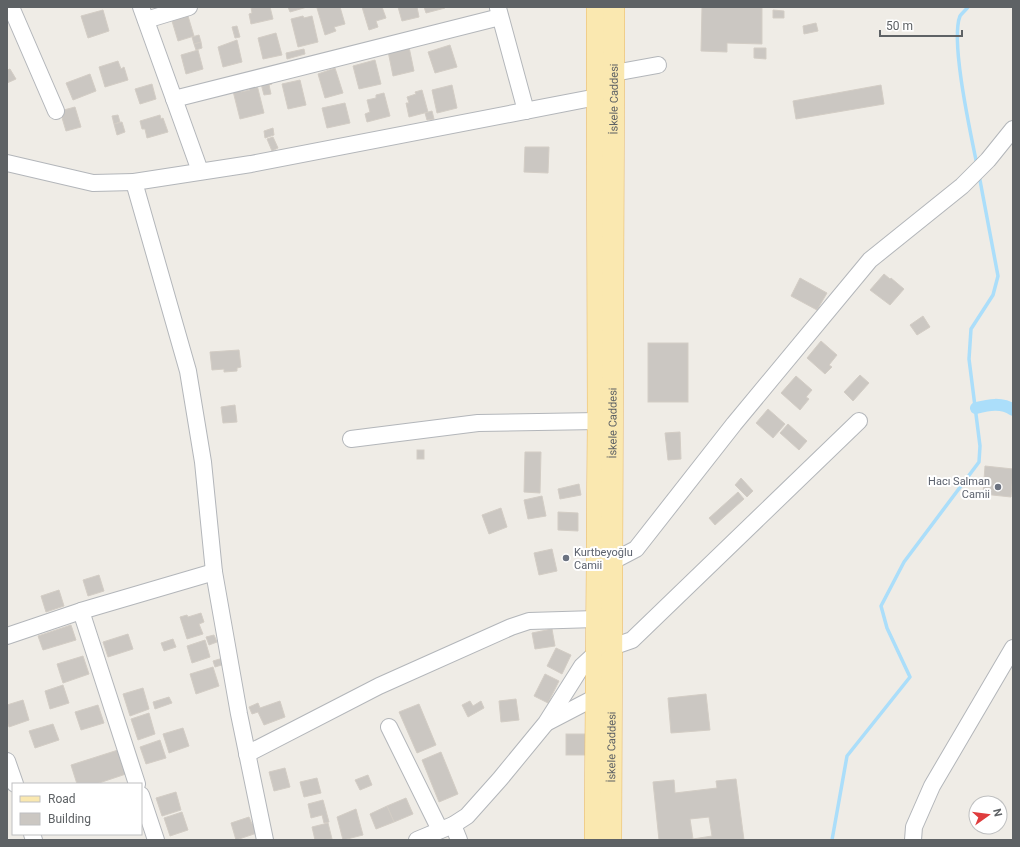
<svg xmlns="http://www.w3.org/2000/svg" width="1020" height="847" viewBox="0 0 1020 847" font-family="Roboto,sans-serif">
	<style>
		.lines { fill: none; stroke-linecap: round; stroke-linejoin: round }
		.stream { stroke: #abdefa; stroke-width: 3.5 }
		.canal { stroke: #abdefa; stroke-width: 12 }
		.building { fill: #cbc7c2; stroke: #d3cdc5; fill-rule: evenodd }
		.minor-casing { stroke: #b3b6ba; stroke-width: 18 }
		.major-casing { stroke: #e9b865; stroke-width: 22 }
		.minor { stroke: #fff; stroke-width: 16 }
		.major { stroke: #fae8b0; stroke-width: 21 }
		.worship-dot { fill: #6b7280; stroke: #fff; stroke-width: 1.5 }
		.labels { text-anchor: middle; stroke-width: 4; stroke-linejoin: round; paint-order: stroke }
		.street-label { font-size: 11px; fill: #5e6265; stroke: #fff }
		.worship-label { font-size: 11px; fill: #5b616d; stroke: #fff; text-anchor: end }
	</style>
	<rect width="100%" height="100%" fill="#efece6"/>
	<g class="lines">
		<!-- stream -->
		<g class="stream">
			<path d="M968,7C966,10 962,13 960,16C950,41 971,135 977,165"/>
			<path d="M832,840L847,756L910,677L887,628L881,606L904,562L979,462L980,446L969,359L971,329L993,295L998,276L979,175"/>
		</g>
		<!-- canal -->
		<path class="canal" d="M976,408C988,405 1002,402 1013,410"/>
	</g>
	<!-- building -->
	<g class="building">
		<path d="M251,7H270L273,19L251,24L249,14L252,13Z"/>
		<path d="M288,7H307L290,12Z"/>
		<path d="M321,7H340L345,24L334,27L336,31L325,35L317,8Z"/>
		<path d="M362,7H382L386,18L376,21L378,27L369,30Z"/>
		<path d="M398,7H417L419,17L402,21Z"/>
		<path d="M424,7H445V8L426,13Z"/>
		<path d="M702,7H762V44L727,43V52L701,51Z"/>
		<path d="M103,10L109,31L88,38L81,16Z"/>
		<path d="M773,10L784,11V18H773Z"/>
		<path d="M188,16L194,36L178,41L172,21Z"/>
		<path d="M303,16L304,18L312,16L318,42L298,47L291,19Z"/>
		<path d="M816,23L818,31L804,34L803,26Z"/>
		<path d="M237,26L240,37L235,38L232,27Z"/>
		<path d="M276,33L282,55L263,59L258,38Z"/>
		<path d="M199,35L201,42L194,44L192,37Z"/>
		<path d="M237,40L242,62L223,67L218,47Z"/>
		<path d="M201,42L202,48L196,50L194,44Z"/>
		<path d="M450,45L457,67L435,73L428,52Z"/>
		<path d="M409,47L414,71L393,76L388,51Z"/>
		<path d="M754,48H766V59L754,58Z"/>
		<path d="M304,49L305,54L287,59L286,53Z"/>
		<path d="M198,50L203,69L186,74L181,55Z"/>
		<path d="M375,60L381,84L359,89L353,66Z"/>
		<path d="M118,61L121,69L124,67L128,80L105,87L99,67Z"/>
		<path d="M335,68L343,93L325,98L318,74Z"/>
		<path d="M10,69L16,79L7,83V70Z"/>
		<path d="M90,74L96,91L73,100L66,83Z"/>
		<path d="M270,78L272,84L269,85L271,94L264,95L260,80Z"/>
		<path d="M300,80L306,105L288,109L282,84Z"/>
		<path d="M152,84L156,99L140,104L135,89Z"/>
		<path d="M257,85L264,113L240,119L233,91L240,89L241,92L250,90L249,87Z"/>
		<path d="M452,85L457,108L437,113L432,90Z"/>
		<path d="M881,85L884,104L796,119L793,101Z"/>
		<path d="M422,90L428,112L409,117L406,103H409L407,97L416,94L415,92Z"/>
		<path d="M384,93L390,116L367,122L365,114L370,112L367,100L376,98V95Z"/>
		<path d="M345,103L350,123L327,128L322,108Z"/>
		<path d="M75,107L81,127L66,131L60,111Z"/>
		<path d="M432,111L434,119L427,120L425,113Z"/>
		<path d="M118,115L120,122L114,124L112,116Z"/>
		<path d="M160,115L161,119L163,118L168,132L147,138L145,129H142L140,121Z"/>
		<path d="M122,122L125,132L117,135L114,124Z"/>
		<path d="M273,128L274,135L265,138L264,131Z"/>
		<path d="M273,137L278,148L272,151L267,139Z"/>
		<path d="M525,147H549L548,173L524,172Z"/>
		<path d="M884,274L890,279L891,278L904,289L890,305L870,290Z"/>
		<path d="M800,278L827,293L817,310L791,296Z"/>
		<path d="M923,316L930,327L917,335L910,325Z"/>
		<path d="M821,341L837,355L829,365L832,367L825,374L807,358Z"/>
		<rect x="648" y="343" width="40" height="59"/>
		<path d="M239,350L241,367L237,368V371L224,372V369L212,370L210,352Z"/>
		<path d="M860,375L869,383L853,401L844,392Z"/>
		<path d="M796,376L812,390L806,397L809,399L800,410L781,393Z"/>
		<path d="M235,405L237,422L223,423L221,407Z"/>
		<path d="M768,409L785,424L773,438L756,423Z"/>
		<path d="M788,424L807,441L799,450L780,433Z"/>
		<path d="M680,432L681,459L668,460L665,433Z"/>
		<rect x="417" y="450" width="7" height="9"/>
		<path d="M525,452H541L540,493L524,492Z"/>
		<path d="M985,466L1013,469L1011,497L983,494Z"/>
		<path d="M741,478L753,491L747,497L735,485Z"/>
		<path d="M579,484L581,495L560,499L558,489Z"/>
		<path d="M738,492L744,499L715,525L709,518Z"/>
		<path d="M542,496L546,516L528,519L524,500Z"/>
		<path d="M501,508L507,527L489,534L482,515Z"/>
		<path d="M558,512L578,513V531L558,530Z"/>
		<path d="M552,549L557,571L539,575L534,553Z"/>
		<path d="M99,575L104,591L88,596L83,580Z"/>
		<path d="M59,590L64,606L46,612L41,596Z"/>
		<path d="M201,613L204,622L199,624L203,634L187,639L180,617L187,615L188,617Z"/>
		<path d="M71,625L76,640L43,650L38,636Z"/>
		<path d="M552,629L555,646L535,649L532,633Z"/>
		<path d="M128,634L133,649L108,657L103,642Z"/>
		<path d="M214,635L217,642L209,645L206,637Z"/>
		<path d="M173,639L176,647L164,651L161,643Z"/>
		<path d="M205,640L210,657L192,663L187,646Z"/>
		<path d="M556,648L571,655L562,674L547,666Z"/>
		<path d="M83,656L89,674L63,683L57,664Z"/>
		<path d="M223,658L225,664L215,667L213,661Z"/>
		<path d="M213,667L219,686L196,694L190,674Z"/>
		<path d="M545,674L559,681L548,703L534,696Z"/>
		<path d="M63,685L69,703L50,709L45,691Z"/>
		<path d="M143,688L149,709L130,716L123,694Z"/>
		<path d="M706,694L710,730L671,733L668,698Z"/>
		<path d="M169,697L172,703L155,709L153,702Z"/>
		<path d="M516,699L519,720L501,722L499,701Z"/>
		<path d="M23,700L29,720L9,727L7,721V705Z"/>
		<path d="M280,701L285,717L264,725L258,712L252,714L249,707L258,703L260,708Z"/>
		<path d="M470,701L473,706L481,701L484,708L468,717L462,705Z"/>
		<path d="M419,704L436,745L417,753L399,712Z"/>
		<path d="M98,705L104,723L81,730L75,712Z"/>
		<path d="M149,713L155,734L138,740L131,719Z"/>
		<path d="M53,724L59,740L35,748L29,731Z"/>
		<path d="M183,728L189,746L169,753L163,734Z"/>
		<rect x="566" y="734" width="19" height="21"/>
		<path d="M160,740L166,758L146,764L140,747Z"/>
		<path d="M118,750L126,774L96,784H77L71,765Z"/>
		<path d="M441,752L458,794L439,802L422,760Z"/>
		<path d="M285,768L290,787L274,791L269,772Z"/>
		<path d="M368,775L372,785L360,790L355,780Z"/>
		<path d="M317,778L321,793L304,797L300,782Z"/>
		<path d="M736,779L744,840H659L653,782L674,780L675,793L717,788L716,781ZM709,817L712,836L693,839L690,819Z"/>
		<path d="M176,792L181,810L162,816L156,798Z"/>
		<path d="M406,798L413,814L394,822L387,806Z"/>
		<path d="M323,800L329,822L324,823L322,815L311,818L308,804Z"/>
		<path d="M387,806L394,822L376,829L370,814Z"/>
		<path d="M356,809L363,835L343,840L337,817Z"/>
		<path d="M182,812L188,830L170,836L164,818Z"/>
		<path d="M249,817L252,824L254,823L257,833L236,840L231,823Z"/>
		<path d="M328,823L332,839L315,840L312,827Z"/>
	</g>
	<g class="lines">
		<!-- minor casing -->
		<g class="minor-casing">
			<g id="minor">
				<path d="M11,7L56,111"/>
				<path d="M141,7L200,171"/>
				<path d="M498,8L526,111"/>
				<path d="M146,20L189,7"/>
				<path d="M603,75L658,65"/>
				<path d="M174,99L500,17"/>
				<path d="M7,163L93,183L134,182"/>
				<path d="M351,439L478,423L598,421"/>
				<path d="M613,561L636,549L734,424L870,260L962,186L988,160L1013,129"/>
				<path d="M81,611L137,784"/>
				<path d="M7,636L81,611L214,572"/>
				<path d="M612,647L632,640L859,421"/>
				<path d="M548,722L596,697"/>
				<path d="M389,727L440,830"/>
				<path d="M247,754L379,686L511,627L529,621L596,619"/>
				<path d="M7,761L15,784"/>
				<path d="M141,795L156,840"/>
				<path d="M453,825L459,840"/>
				<path d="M32,834L34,840"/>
				<path d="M265,840L239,714L214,572L203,462L188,371L134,182L251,164L597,97L609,96"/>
				<path d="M417,840L453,825L467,816L500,779L546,723L582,666L596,653"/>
				<path d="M913,840L914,827L932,786L1013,648"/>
			</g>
		</g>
		<!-- major casing -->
		<g class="major-casing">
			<g id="major">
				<path d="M595,840L598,421L597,7"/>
				<path id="s1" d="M611,840L614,7"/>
			</g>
		</g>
		<!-- minor -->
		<use href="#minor" class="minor"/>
		<!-- major -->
		<use href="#major" class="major"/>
	</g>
	<!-- markers -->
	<g class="worship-dot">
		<circle cx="998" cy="487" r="4"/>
		<circle cx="566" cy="558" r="4"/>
	</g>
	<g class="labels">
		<!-- street labels -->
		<g class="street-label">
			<text dy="4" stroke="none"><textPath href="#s1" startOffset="741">İskele Caddesi</textPath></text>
			<text dy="4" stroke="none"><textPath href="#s1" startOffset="417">İskele Caddesi</textPath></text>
			<text dy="4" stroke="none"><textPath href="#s1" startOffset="93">İskele Caddesi</textPath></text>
		</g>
		<!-- worship labels -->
		<g class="worship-label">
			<text x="990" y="485">Hacı Salman<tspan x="990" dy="13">Camii</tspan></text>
			<text x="574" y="556" text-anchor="start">Kurtbeyoğlu<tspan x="574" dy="13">Camii</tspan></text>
		</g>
	</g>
	<!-- border -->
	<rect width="1020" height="847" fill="none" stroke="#5e6265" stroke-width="16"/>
	<!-- legend -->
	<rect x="12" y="783" width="130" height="52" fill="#ffffff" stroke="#bfc0c1"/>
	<rect x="20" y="796" width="20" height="6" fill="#fae8b0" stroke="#bfc0c1"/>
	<text x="48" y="803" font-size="12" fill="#5e6265">Road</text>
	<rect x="20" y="813" width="20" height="12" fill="#cbc7c2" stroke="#bfc0c1"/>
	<text x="48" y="823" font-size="12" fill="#5e6265">Building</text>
	<!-- north arrow -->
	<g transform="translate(988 815) rotate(76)"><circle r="19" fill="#ffffff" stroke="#bfc0c1"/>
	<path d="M0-3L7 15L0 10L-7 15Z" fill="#df3c3d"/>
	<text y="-6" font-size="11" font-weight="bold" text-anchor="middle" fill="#5e6265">N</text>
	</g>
	<!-- scale -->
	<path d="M880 30v6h82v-6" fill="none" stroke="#5e6265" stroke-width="2"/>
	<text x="886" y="30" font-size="12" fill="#5e6265" stroke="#ffffff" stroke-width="3" paint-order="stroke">50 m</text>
</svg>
